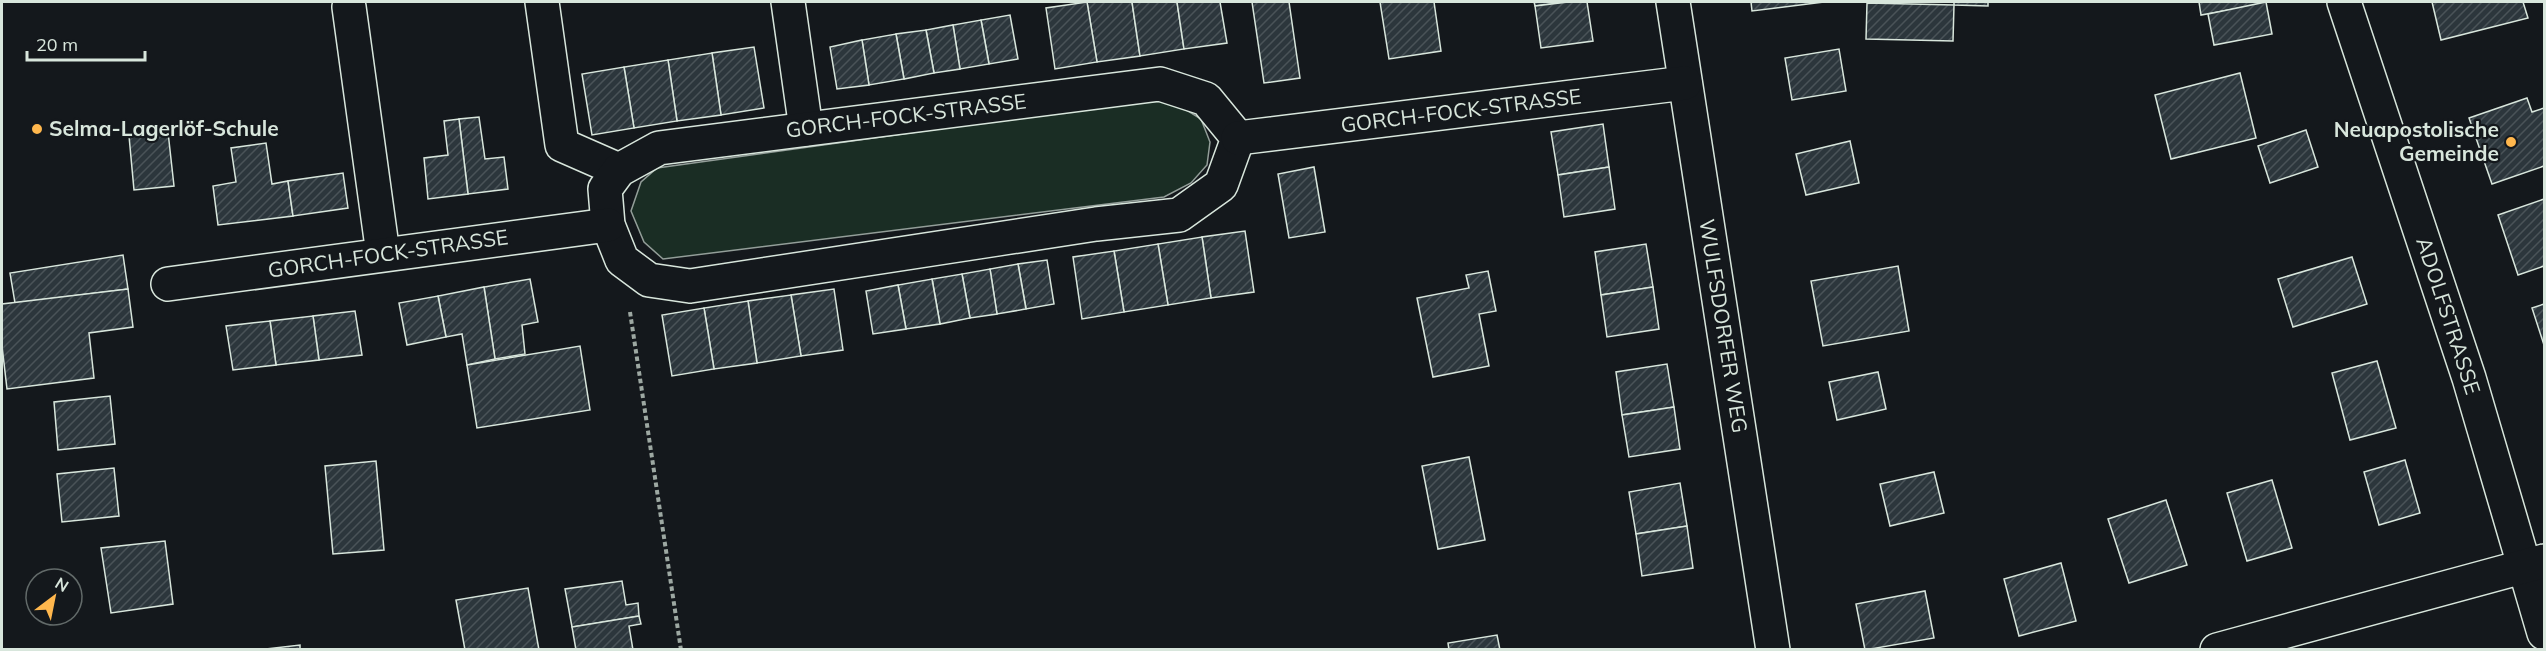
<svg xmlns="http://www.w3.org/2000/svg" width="2546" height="651" viewBox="0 0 2546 651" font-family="Mulish,sans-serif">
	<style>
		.green { fill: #1a2d24; stroke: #939e99; stroke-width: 1.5 }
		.building { fill: url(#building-hatch); stroke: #d8e6dc; stroke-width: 1.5 }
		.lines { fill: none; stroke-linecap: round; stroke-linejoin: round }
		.minor-casing { stroke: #d8e6dc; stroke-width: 36 }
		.path { stroke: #9da8a2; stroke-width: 4; stroke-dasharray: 4.5 3; stroke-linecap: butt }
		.minor { stroke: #14181c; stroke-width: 33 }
		.poi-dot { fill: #ffb74d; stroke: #14181c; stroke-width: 2 }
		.labels { text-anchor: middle; stroke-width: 4.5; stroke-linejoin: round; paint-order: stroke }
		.street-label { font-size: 21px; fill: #d8e6dc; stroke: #14181c }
		.poi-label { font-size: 21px; font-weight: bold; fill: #d8e6dc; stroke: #14181c; text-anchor: start }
	</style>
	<defs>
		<pattern id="building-hatch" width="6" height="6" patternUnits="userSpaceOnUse" patternTransform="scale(1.5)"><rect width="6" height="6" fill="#2c363c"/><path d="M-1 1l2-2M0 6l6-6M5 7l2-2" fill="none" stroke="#4a5358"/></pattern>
	</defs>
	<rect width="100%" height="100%" fill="#14181c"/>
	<!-- green -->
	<path class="green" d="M1172,101L1201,119L1210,142L1207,165L1191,183L1164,197L663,259L644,242L631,211L641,182L657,168L1134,102Z"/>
	<!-- building -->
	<g class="building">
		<path d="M1087,2H1132L1140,56L1097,62Z"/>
		<path d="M1087,2L1097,62L1055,69L1046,8Z"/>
		<path d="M1132,2H1177L1184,49L1140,56Z"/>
		<path d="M1177,2H1220L1227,43L1184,49Z"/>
		<path d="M1252,2H1289L1300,78L1264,83Z"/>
		<path d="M1380,2H1434L1441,51L1389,59Z"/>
		<path d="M1534,2H1568L1535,6Z"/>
		<path d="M1568,2H1587L1593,41L1541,48L1535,6Z"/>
		<path d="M1751,2H1824L1752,11Z"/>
		<path d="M1954,2H1988V6L1954,5Z"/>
		<path d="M2199,2H2260L2261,4L2201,15Z"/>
		<path d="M2266,2L2272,34L2214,45L2208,14Z"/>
		<path d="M2432,2H2523L2528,18L2441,40Z"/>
		<path d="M1867,3L1954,5L1953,41L1866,39Z"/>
		<path d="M1010,15L1018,59L989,64L981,20Z"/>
		<path d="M981,20L989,64L960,69L953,25Z"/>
		<path d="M953,25L960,69L934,73L926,30Z"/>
		<path d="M926,30L934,73L904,79L896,34Z"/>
		<path d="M896,34L904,79L869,85L862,40Z"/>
		<path d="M862,40L869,85L837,89L830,47Z"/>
		<path d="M754,47L764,108L721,115L712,53Z"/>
		<path d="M1839,49L1846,91L1792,100L1785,58Z"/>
		<path d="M712,53L721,115L677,121L668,60Z"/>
		<path d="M668,60L677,121L634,128L624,67Z"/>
		<path d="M624,67L634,128L592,135L582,74Z"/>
		<path d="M2240,73L2256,138L2171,159L2155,95Z"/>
		<path d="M2527,98L2532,112L2544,108V166L2492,184L2469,118Z"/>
		<path d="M479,117L485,159L504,157L508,189L468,194L459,119Z"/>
		<path d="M459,119L468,194L428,199L424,158L448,155L444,121Z"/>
		<path d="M1603,124L1609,167L1558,175L1551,132Z"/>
		<path d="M2306,130L2318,167L2270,183L2258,146Z"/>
		<path d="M168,132L174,186L134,190L129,136Z"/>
		<path d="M1850,141L1859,183L1806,195L1796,154Z"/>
		<path d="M266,143L272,184L288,181L293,216L218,225L213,186L236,182L231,148Z"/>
		<path d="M1314,167L1325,232L1289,238L1278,174Z"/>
		<path d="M1609,167L1615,209L1564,217L1558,175Z"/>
		<path d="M343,173L348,208L293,216L288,181Z"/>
		<path d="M2544,199V266L2518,275L2498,215Z"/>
		<path d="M1245,231L1254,292L1211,298L1202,237Z"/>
		<path d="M1202,237L1211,298L1168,305L1158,244Z"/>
		<path d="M1158,244L1168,305L1124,312L1114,251Z"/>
		<path d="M1646,244L1653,287L1601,295L1595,252Z"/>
		<path d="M1114,251L1124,312L1082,319L1073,257Z"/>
		<path d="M123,255L128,289L15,303L10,273Z"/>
		<path d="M2352,257L2367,304L2293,327L2278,279Z"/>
		<path d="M1047,260L1054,304L1026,309L1018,264Z"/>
		<path d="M1018,264L1026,309L997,314L990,269Z"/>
		<path d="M1898,266L1909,331L1823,346L1811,281Z"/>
		<path d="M990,269L997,314L970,318L962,274Z"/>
		<path d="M1488,271L1496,311L1479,314L1489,366L1433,377L1417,298L1469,288L1466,275Z"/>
		<path d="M962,274L970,318L940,324L932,279Z"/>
		<path d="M530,279L538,322L522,325L525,354L495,359L484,287Z"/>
		<path d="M932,279L940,324L906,329L898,285Z"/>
		<path d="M898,285L906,329L873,334L866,291Z"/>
		<path d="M484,287L495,359L467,365L462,334L446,337L438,296Z"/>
		<path d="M1653,287L1659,329L1607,337L1601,295Z"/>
		<path d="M128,289L133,327L89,333L94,378L7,389L2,346V304Z"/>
		<path d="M834,289L843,350L801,356L791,295Z"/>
		<path d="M791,295L801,356L757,363L748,301Z"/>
		<path d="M438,296L446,337L407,345L399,303Z"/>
		<path d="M748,301L757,363L714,369L704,308Z"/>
		<path d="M2544,304V345L2532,308Z"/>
		<path d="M704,308L714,369L672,376L662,315Z"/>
		<path d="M355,311L362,355L319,360L313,316Z"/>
		<path d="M313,316L319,360L276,365L270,321Z"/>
		<path d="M270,321L276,365L233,370L226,326Z"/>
		<path d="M580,346L590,410L477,428L467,365Z"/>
		<path d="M2377,361L2396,428L2350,440L2332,373Z"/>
		<path d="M1667,364L1674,407L1622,415L1616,372Z"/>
		<path d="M1878,372L1886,409L1837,420L1829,382Z"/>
		<path d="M110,396L115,444L58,450L54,402Z"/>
		<path d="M1674,407L1680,449L1629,457L1622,415Z"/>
		<path d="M1469,457L1485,540L1438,549L1422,466Z"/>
		<path d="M2405,460L2420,513L2379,525L2364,472Z"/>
		<path d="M376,461L384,550L333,554L325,466Z"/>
		<path d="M114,468L119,516L62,522L57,474Z"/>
		<path d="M1934,472L1944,513L1890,526L1880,484Z"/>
		<path d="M2272,480L2292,548L2247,561L2227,493Z"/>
		<path d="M1680,483L1687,526L1636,534L1629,492Z"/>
		<path d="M2166,500L2187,565L2129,583L2108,519Z"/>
		<path d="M1687,526L1693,568L1642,576L1636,534Z"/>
		<path d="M165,541L173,604L111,613L101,548Z"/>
		<path d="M2061,563L2076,621L2019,636L2004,579Z"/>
		<path d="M622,581L626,605L638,603L639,616L572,627L565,589Z"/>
		<path d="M528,588L539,650H465L456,600Z"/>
		<path d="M1925,591L1934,638L1865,650L1856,604Z"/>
		<path d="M639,616L641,624L629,626L633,650H576L572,627Z"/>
		<path d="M1497,635L1500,650H1449L1448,643Z"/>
		<path d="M300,645V650H257Z"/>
	</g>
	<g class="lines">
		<!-- minor casing -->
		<g class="minor-casing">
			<g id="minor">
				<path d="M542,2L562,145L619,170"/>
				<path d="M788,2L806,129"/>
				<path d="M1673,2L1773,650"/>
				<path d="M2344,2L2469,378L2544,633"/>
				<path d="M349,7L383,254"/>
				<path d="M1160,84L1206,99L1238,138L1221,185L1179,215L1096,224L690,286L649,280L622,260L608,225L605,189L619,170L659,148Z"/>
				<path d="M1238,138L1685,83"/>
				<path d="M168,284L608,225"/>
				<path d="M2217,650L2544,561"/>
			</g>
		</g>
		<!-- path -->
		<path class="path" d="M630,312L681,650"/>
		<!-- minor -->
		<use href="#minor" class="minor"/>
	</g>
	<!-- markers -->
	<g class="poi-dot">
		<circle cx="37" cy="129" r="6"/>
		<circle cx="2511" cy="142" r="6"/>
	</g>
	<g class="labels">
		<!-- street labels -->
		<g class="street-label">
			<text transform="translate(1461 111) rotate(-7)" y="7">GORCH-FOCK-STRASSE</text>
			<text transform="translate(906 116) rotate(-7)" y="7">GORCH-FOCK-STRASSE</text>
			<text transform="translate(388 254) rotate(-8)" y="7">GORCH-FOCK-STRASSE</text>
			<text transform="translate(2448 316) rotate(72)" y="7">ADOLFSTRASSE</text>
			<text transform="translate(1723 326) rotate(81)" y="7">WULFSDORFER WEG</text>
		</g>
		<!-- poi labels -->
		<g class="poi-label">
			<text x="49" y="136">Selma-Lagerlöf-Schule</text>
			<text x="2499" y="137" text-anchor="end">Neuapostolische<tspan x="2499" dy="24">Gemeinde</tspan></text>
		</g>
	</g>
	<!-- border -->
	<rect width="2546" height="651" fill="none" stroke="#d8e6dc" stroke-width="6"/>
	<!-- north arrow -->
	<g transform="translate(54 597) rotate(32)"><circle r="28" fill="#14181c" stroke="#626a69" stroke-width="1.5"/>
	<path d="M0-4.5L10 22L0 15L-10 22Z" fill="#ffb74d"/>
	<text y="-9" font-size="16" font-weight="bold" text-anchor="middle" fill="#d8e6dc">N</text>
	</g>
	<!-- scale -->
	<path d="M27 51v9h118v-9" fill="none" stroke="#d8e6dc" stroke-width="3"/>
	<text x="36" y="51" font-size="18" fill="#d8e6dc" stroke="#14181c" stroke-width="4.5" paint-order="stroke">20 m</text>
</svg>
